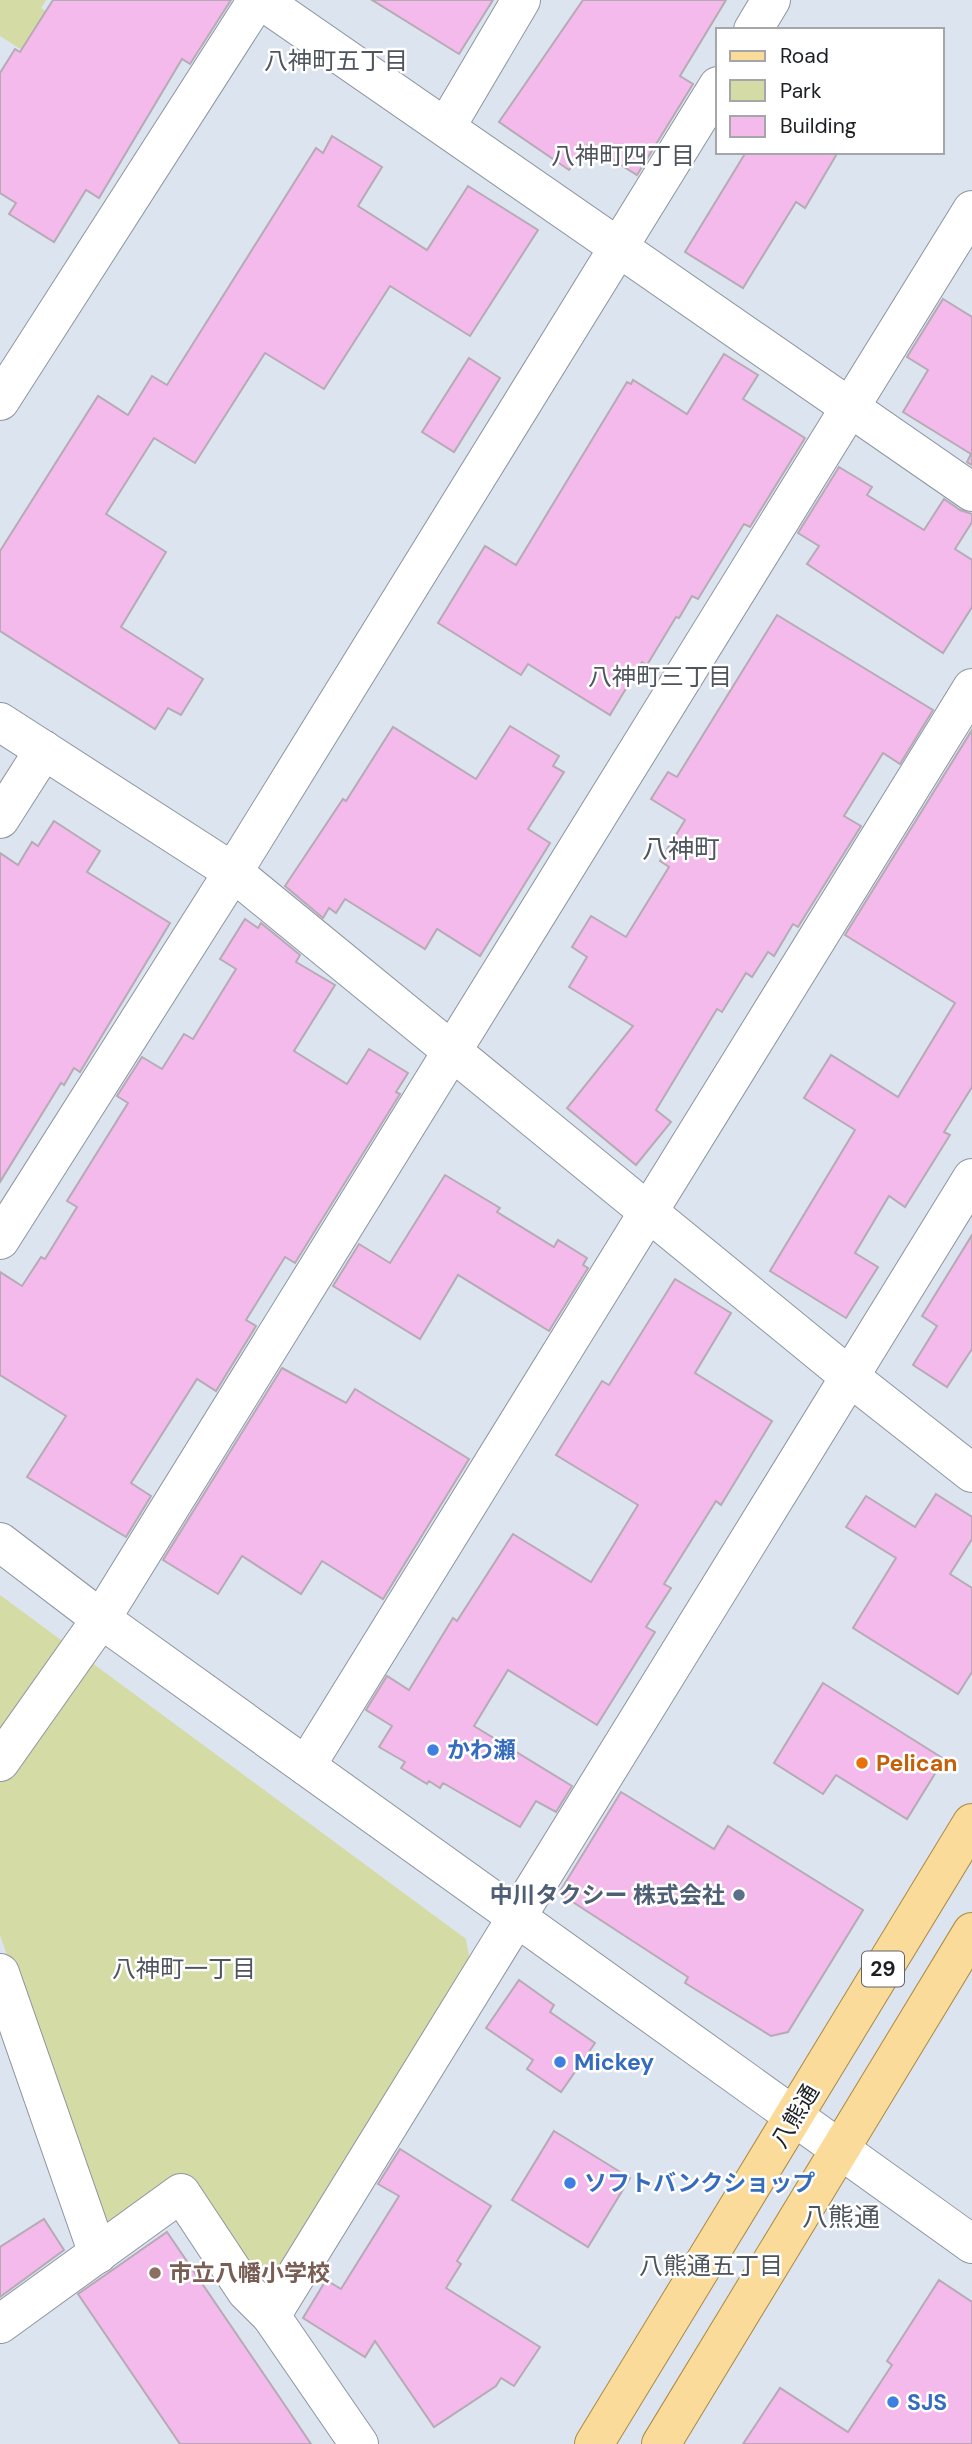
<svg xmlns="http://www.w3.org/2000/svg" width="972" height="2444" viewBox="0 0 972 2444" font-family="'DM Sans','Noto Sans JP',sans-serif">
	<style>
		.green { fill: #d4dba4 }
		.building { fill: #f4baeb; stroke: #b6abb4; stroke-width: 2 }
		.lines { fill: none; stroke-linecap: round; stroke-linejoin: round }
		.minor-casing { stroke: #8e959f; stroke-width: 40 }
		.major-casing { stroke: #ab8a44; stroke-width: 40 }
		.minor { stroke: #fff; stroke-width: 38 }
		.major { stroke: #fbdb99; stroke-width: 38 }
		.shop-dot { fill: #3f7fe0; stroke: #fff; stroke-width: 2.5 }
		.food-dot { fill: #e8710a; stroke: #fff; stroke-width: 2.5 }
		.service-dot { fill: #5c6f8a; stroke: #fff; stroke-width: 2.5 }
		.education-dot { fill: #8d6e63; stroke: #fff; stroke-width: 2.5 }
		.labels { text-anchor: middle; stroke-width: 5; stroke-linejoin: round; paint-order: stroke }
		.shield { fill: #fff; stroke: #616365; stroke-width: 2 }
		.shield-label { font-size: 21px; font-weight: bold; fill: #1d2023 }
		.shop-label { font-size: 23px; font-weight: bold; fill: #366cbe; stroke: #fff; text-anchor: start }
		.food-label { font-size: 23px; font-weight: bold; fill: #c56008; stroke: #fff; text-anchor: start }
		.service-label { font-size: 23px; font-weight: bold; fill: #4e5e75; stroke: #fff; text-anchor: end }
		.street-label { font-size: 23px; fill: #1d2023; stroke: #fff }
		.education-label { font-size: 23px; font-weight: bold; fill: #785e54; stroke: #fff; text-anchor: start }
		.neighbourhood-label { font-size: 24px; fill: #4e555d; stroke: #fff }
		.quarter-label { font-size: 26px; fill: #4e555d; stroke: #fff }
	</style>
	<rect width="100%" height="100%" fill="#dce4ef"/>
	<!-- green -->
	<g class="green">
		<path d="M0,0H46L41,8L99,45L74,83L0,36Z"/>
		<path d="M0,1595L466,1939L470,1962L270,2285L253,2281L184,2180L106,2235L0,1935Z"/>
	</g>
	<!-- building -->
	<g class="building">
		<path d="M53,0H231L190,64L182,59L99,198L86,190L54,242L9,214L16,203L0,193V73L15,49L20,52Z"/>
		<path d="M372,0H493L459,54Z"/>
		<path d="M583,0H726L680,76L693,84L637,175L588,144L569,170L499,122Z"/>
		<path d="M332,136L382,167L358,206L427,250L468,186L538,230L470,336L390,286L324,389L265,353L195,463L154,438L106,514L166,552L121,627L203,679L181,715L168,708L155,729L0,631V551L98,396L128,415L152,376L167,385L316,148L323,153Z"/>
		<path d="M746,152H838L805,208L796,202L743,288L685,252Z"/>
		<path d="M943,299L972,317V465L967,462L971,454L903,412L928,370L907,357Z"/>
		<path d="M724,354L758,375L743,399L805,438L750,527L744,524L698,599L692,596L679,618L676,617L647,665L642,662L610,715L528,664L521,675L438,623L485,546L516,565L627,382L631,384L633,380L687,414Z"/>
		<path d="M469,358L500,378L454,452L422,432Z"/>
		<path d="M839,467L872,487L867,495L924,530L944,499L960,510L972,514V522L955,549L972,560V607L943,653L807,564L819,546L798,533Z"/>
		<path d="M777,615L933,710L900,764L883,753L844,816L861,826L798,927L793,924L774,956L768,952L752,977L746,973L722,1012L717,1009L656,1110L671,1122L636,1165L567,1108L633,1026L569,987L587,957L572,947L591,916L626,937L669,867L660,861L685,820L651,799L668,772L677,777Z"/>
		<path d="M510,726L559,756L553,766L564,772L528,829L550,843L480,956L437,929L425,949L345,899L336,913L329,908L323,918L285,886L343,799L346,801L393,727L476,779Z"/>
		<path d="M972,730V1087L944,1132L950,1135L905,1207L889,1196L855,1253L878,1267L846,1318L770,1271L855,1130L804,1098L831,1055L898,1097L955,1003L845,935Z"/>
		<path d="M54,821L100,851L87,872L170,923L80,1072L74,1068L64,1085L61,1083L0,1182V853L18,865L32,842L38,846Z"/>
		<path d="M245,919L258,928L261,923L300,955L296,962L335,985L294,1051L347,1084L369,1049L408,1073L396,1092L400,1094L295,1263L285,1257L246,1320L256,1326L216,1391L197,1379L131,1483L151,1496L126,1537L27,1477L66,1416L0,1375V1272L22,1286L41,1257L45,1259L77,1207L67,1201L128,1103L117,1096L142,1057L162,1069L184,1034L193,1039L236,969L220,959Z"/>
		<path d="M445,1175L500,1208L497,1212L554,1247L558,1240L587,1258L583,1265L588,1268L549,1331L458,1275L420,1339L333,1286L359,1244L390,1263Z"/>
		<path d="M972,1235V1349L947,1387L913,1365L937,1326L922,1316Z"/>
		<path d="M675,1279L731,1313L695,1373L772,1421L721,1505L716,1501L664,1584L671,1588L646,1627L655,1632L597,1725L508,1670L474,1726L572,1786L556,1812L536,1801L520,1827L443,1783L440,1788L429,1781L427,1784L401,1768L405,1762L379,1747L392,1726L366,1710L387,1676L409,1690L453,1618L457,1621L513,1534L591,1582L638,1505L556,1455L602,1381L609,1385Z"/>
		<path d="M282,1368L346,1403L355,1389L469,1459L383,1599L322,1561L301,1594L242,1556L218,1594L163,1560Z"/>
		<path d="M936,1494L972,1517V1539L950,1574L972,1588V1672L958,1694L853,1628L896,1558L846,1527L866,1496L915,1527Z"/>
		<path d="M823,1683L944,1759L907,1819L836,1775L823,1794L774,1763Z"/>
		<path d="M621,1792L714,1849L728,1826L863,1910L788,2032L771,2036L685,1983L688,1977L559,1893Z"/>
		<path d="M519,1980L554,2005L550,2012L595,2043L561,2092L527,2069L533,2060L486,2028Z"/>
		<path d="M554,2131L630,2178L588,2247L512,2200Z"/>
		<path d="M400,2149L491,2206L457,2261L461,2264L446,2288L540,2347L514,2386L501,2378L496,2386L434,2427L375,2341L365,2357L303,2318L326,2280L341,2289L399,2196L378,2184Z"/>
		<path d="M44,2219L64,2250L0,2297V2247Z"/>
		<path d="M167,2232L280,2398L311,2444H180L78,2294Z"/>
		<path d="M939,2280L972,2302V2444H743L780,2388L848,2432L892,2365L887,2361Z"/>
	</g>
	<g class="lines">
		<!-- minor casing -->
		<g class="minor-casing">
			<g id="minor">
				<path d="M261,0L972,492"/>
				<path d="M753,30L771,0"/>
				<path d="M446,127L521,0"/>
				<path d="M0,401L257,0"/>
				<path d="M0,722L233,872L850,1377L972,1473"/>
				<path d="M0,819L44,750"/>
				<path d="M0,1240L233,872L718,86"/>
				<path d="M0,1542L101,1619L972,2244"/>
				<path d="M0,1762L101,1619L972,210"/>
				<path d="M306,1766L972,688"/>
				<path d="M0,1973L98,2254"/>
				<path d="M271,2316L972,1178"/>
				<path d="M0,2324L181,2193L246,2291L271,2316L359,2444"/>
			</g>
		</g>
		<!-- major casing -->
		<g class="major-casing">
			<g id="major">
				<path d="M594,2444L972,1823"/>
				<path d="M661,2444L972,1932"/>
			</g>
		</g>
		<!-- minor -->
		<use href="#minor" class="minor"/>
		<!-- major -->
		<use href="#major" class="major"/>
	</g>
	<!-- markers -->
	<g class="shop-dot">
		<circle cx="433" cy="1750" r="7"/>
		<circle cx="560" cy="2062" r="7"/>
		<circle cx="570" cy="2183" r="7"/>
		<circle cx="893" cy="2402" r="7"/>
	</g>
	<circle class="food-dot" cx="862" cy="1763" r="7"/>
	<circle class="service-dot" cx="739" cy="1895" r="7"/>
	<circle class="education-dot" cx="155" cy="2273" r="7"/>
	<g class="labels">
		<!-- shield labels -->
		<rect class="shield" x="862" y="1951.5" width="42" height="35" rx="5"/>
		<g class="shield-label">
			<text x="883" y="1976">29</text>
		</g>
		<!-- shop labels -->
		<g class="shop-label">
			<text x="447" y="1758">かわ瀬</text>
			<text x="574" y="2070">Mickey</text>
			<text x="584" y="2191">ソフトバンクショップ</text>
			<text x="907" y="2410">SJS</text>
		</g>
		<!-- food labels -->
		<g class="food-label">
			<text x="876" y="1771">Pelican</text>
		</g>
		<!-- service labels -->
		<g class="service-label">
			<text x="725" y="1903">中川タクシー 株式会社</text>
		</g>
		<!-- street labels -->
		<g class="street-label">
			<text transform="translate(795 2116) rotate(-59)" y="8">八熊通</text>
		</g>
		<!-- education labels -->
		<g class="education-label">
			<text x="169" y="2281">市立八幡小学校</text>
		</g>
		<!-- neighbourhood labels -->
		<g class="neighbourhood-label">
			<text x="336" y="69">八神町五丁目</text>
			<text x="623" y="164">八神町四丁目</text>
			<text x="660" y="685">八神町三丁目</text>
			<text x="184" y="1977">八神町一丁目</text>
			<text x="711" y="2274">八熊通五丁目</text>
		</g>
		<!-- quarter labels -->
		<g class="quarter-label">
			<text x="681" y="858">八神町</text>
			<text x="841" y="2226">八熊通</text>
		</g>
	</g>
	<!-- legend -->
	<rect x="716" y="28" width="228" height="126" fill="#ffffff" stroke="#a5a6a7" stroke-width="2"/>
	<rect x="730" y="51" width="35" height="10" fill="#fbdb99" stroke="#a5a6a7" stroke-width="2"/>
	<text x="780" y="63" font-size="21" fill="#1d2023">Road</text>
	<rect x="730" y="80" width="35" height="21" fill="#d4dba4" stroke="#a5a6a7" stroke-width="2"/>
	<text x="780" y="98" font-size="21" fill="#1d2023">Park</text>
	<rect x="730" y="116" width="35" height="21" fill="#f4baeb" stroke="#a5a6a7" stroke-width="2"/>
	<text x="780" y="133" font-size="21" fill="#1d2023">Building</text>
</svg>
